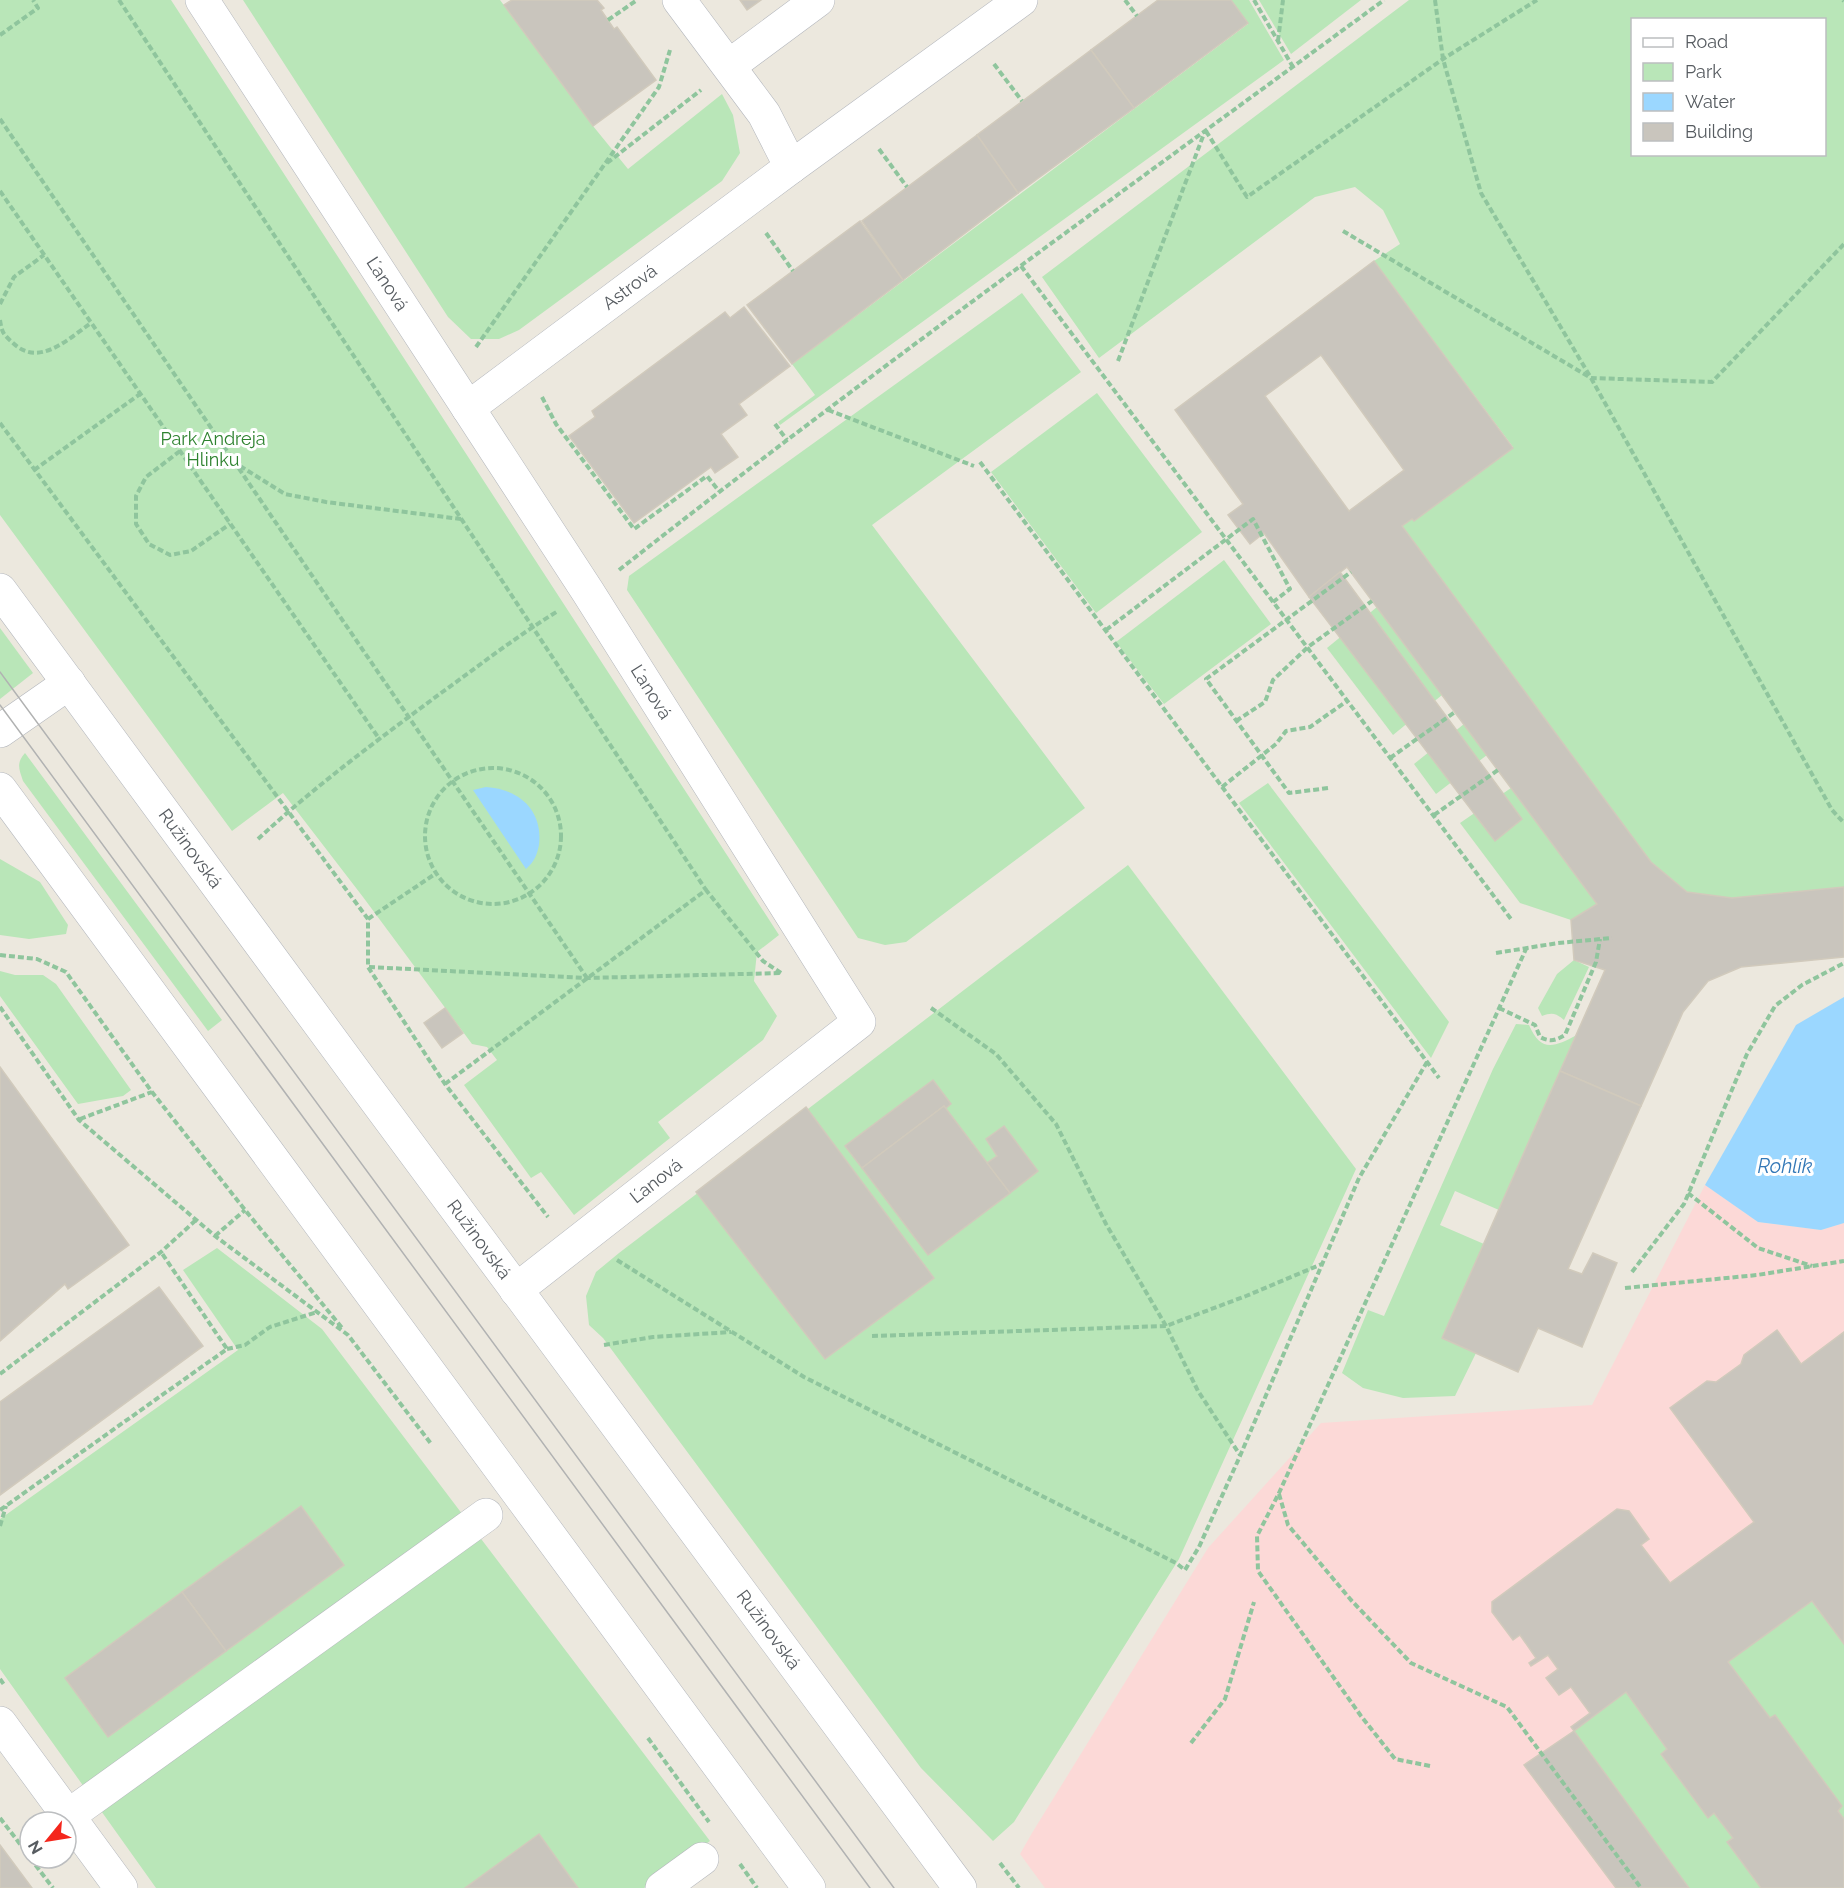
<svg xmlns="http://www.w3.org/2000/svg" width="1844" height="1888" viewBox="0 0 1844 1888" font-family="Raleway,sans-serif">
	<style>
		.medical { fill: #fcd9d7 }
		.green { fill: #b9e6b8; fill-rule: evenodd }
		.water { fill: #9bd7ff }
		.building { fill: #c9c5bd; stroke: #d1cabc; stroke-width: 1.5; fill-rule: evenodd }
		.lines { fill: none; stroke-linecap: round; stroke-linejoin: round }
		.minor-casing { stroke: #b4b7bd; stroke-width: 34 }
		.path { stroke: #8fc59d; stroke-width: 4; stroke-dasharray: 6 3; stroke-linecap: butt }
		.minor { stroke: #fff; stroke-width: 33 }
		.tram { stroke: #b1b2b2; stroke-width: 1.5 }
		.labels { text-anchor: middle; stroke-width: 6; stroke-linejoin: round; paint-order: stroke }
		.street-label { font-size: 18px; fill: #575c61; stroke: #fff }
		.park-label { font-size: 18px; fill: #2e822f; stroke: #fff }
		.water-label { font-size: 20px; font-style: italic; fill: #3378b7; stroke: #fff }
	</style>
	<rect width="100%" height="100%" fill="#ece8de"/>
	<!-- medical -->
	<path class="medical" d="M1705,1185L1758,1222L1821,1230L1844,1223V1888H1045L1020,1854L1032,1833L1208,1548L1321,1423L1592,1405Z"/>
	<!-- green -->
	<g class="green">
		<path d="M0,0H171L779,935L757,952L754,981L777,1016L763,1040L658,1122L670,1138L574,1215L541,1172L531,1178L464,1085L497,1060L487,1047L472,1044L363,897L283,793L232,831L0,515Z"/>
		<path d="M243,0H500L593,126L628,169L722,94L733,115L740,153L722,181L519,330L499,339H471L448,317Z"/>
		<path d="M1231,0H1249L1284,60L780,425L778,422L815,395L792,364L1248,24Z"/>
		<path d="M1259,0H1361L1291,54Z"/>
		<path d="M1409,0H1844V887L1732,898L1687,892L1651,862L1402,526L1412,519L1414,521L1513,447L1374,261L1400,244L1383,210L1355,187L1315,197L1099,358L1042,277ZM1632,20H1824V154H1632Z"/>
		<path d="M1022,293L1081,372L872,525L1085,808L906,942L885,945L858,938L627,590L629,576Z"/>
		<path d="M1097,393L1202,532L1096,613L991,472Z"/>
		<path d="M1224,560L1271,624L1164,704L1116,642Z"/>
		<path d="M1377,607L1442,695L1393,735L1327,648Z"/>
		<path d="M0,628L33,673L0,699Z"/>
		<path d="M1464,724L1487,755L1436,794L1414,764Z"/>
		<path d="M25,753L222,1020L208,1031L23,781C19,769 16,763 25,753Z"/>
		<path d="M1268,783L1449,1022L1431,1058L1239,803Z"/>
		<path d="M1511,788L1597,904L1571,920L1520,903L1460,823Z"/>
		<path d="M0,859L40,882L68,925L66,934L29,939L0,935Z"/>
		<path d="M1128,865L1356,1169L1179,1559L1014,1822L993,1841L921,1768L603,1338L589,1325L586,1296L596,1272L619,1253Z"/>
		<path d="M1574,960L1589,967L1564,1020C1556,1013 1552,1012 1542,1016L1538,1008L1557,974Z"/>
		<path d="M0,971L15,975H43L56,984L131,1090L123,1096L78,1104L0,996Z"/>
		<path d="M1516,1024L1529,1025C1541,1053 1554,1047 1577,1035L1499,1210L1455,1191L1440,1225L1484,1244L1476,1353L1455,1396L1403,1398L1363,1388L1342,1373L1368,1310L1384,1316L1493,1069Z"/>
		<path d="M217,1248L322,1329L710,1841L644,1888H156L0,1669V1519L238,1350L183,1270Z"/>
		<path d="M1812,1601L1844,1644V1819L1838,1811L1842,1806L1775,1716L1770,1718L1728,1662Z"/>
		<path d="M1626,1692L1667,1749L1661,1754L1708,1818L1714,1813L1733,1838L1727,1842L1761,1888H1689L1574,1731Z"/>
	</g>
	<!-- water -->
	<g class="water">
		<path d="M486,787C519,789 543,810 539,845C537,855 534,862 526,869L473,790Z"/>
		<path d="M1844,997V1223L1821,1230L1758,1222L1705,1185L1796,1025Z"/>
	</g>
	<!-- building -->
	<g class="building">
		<path d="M512,0H597L604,8L601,10L614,29L617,27L656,80L593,126L504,5Z"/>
		<path d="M740,0H761L747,10Z"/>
		<path d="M1158,0H1231L1248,23L1134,108L1091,50Z"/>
		<path d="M1091,50L1134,108L1018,193L977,135Z"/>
		<path d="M977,135L1018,193L903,280L862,221Z"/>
		<path d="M860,221L903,280L792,364L747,305Z"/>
		<path d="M1374,261L1513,448L1414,521L1412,519L1402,526L1651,862L1687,892L1732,898L1844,887V957L1741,967L1708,981L1683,1012L1641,1106L1560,1071L1605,970L1574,960L1571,920L1597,904L1347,567L1309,597L1264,533L1250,544L1228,515L1243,504L1175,410ZM1321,355L1404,470L1349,511L1265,396Z"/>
		<path d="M744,307L790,366L739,404L747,415L721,434L738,457L715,473L711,467L634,523L569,436L595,417L592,411L725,312L730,318Z"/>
		<path d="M1340,572L1522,819L1495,841L1309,597Z"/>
		<path d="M445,1008L463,1033L442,1048L424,1023Z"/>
		<path d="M0,1067L129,1245L68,1289L65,1284L0,1341Z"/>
		<path d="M1560,1071L1641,1106L1568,1269L1582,1274L1593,1253L1617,1263L1582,1347L1538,1328L1518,1372L1442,1338Z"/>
		<path d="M933,1080L951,1104L945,1109L944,1106L862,1168L845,1146Z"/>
		<path d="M944,1106L1010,1193L928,1255L862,1168Z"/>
		<path d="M806,1107L934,1278L825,1359L696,1192Z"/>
		<path d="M1004,1126L1038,1171L1010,1193L987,1163L997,1156L986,1139Z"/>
		<path d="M159,1287L203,1346L0,1495V1402Z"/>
		<path d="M1777,1330L1801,1364L1844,1332V1644L1812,1601L1728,1662L1770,1718L1775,1715L1842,1806L1838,1811L1844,1819V1888H1761L1727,1842L1733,1838L1714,1813L1708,1818L1661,1754L1667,1749L1626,1692L1574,1731L1571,1727L1590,1713L1571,1687L1559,1695L1546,1678L1558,1669L1548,1655L1531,1666L1529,1663L1536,1658L1520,1635L1513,1640L1492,1612V1602L1617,1509L1629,1511L1649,1539L1641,1545L1670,1583L1754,1522L1670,1408L1707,1381L1716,1382L1741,1364L1744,1355Z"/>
		<path d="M301,1506L344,1565L226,1651L182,1592Z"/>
		<path d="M182,1592L226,1651L108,1737L65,1678Z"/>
		<path d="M1574,1731L1689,1888H1616L1524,1765Z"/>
		<path d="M539,1834L578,1888H465Z"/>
		<path d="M0,1845L32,1888H0Z"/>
	</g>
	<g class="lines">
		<!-- minor casing -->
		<g class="minor-casing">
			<g id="minor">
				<path id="s1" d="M202,0L588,592L859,1022L516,1290"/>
				<path d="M679,0L764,114L791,167"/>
				<path d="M729,66L818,0"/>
				<path id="s2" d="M468,408L791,167L1021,0"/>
				<path id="s3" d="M0,590L360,1079L960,1888"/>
				<path d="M0,731L69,683"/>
				<path d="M0,789L809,1888"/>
				<path d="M0,1723L121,1888"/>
				<path d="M68,1816L486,1515"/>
				<path d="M662,1888L702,1859"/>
			</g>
		</g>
		<!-- path -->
		<g class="path">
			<path d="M119,0L706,890"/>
			<path d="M1125,0L1137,16"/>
			<path d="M1254,0L1293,67"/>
			<path d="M1435,0L1443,59L1481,193L1591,378L1832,810L1844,823"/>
			<path d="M1843,0L1844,1"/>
			<path d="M608,20L637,0"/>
			<path d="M0,35L38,8L33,0"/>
			<path d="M1278,41L1283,0"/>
			<path d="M994,64L1022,101"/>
			<path d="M0,119L587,978"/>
			<path d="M1206,131L1247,197L1443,59L1537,0"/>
			<path d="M879,149L907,187"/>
			<path d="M607,163L701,90"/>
			<path d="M0,191L380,740"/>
			<path d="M1343,231L1591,378L1712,382L1844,244"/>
			<path d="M766,233L793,271"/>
			<path d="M1021,266L1511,919"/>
			<path d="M0,304L14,277L44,255"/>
			<path d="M0,320C2,333 3,334 13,343C39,368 68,339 91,323"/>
			<path d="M476,347L659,87L670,50"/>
			<path d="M1118,361L1205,131"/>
			<path d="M542,397L556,424L634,529L707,476L719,491"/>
			<path d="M828,410L974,466"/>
			<path d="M0,423L368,919V967L445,1084L548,1217"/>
			<path d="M775,424L787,440"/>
			<path d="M180,451L146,477L136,496V524L149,544L170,555L191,551L230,524"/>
			<path d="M980,462L1439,1078"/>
			<path d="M240,466L285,494L326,502L461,519"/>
			<path d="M34,470L140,394"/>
			<path d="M619,570C869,373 1128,188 1384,0"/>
			<path d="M1106,630L1253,519L1290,589L1273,602"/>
			<path d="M1236,721L1265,702L1273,680L1308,647L1372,601"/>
			<path d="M1390,758L1455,712"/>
			<circle cx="493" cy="836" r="68"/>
			<path d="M1222,787L1276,744L1286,731L1310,727L1347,701"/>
			<path d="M1328,788L1289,793L1206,679L1351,572"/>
			<path d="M1434,815L1498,770"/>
			<path d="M258,839C315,786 379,739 441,693C480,665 517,636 558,611"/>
			<path d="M368,919L435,874"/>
			<path d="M1496,953L1558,943L1612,938"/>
			<path d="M0,955L37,959L66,972L152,1092L245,1210L343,1329"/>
			<path d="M369,967L587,978L781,973"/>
			<path d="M0,1007L79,1120L215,1236L348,1335L432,1445"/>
			<path d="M931,1008L996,1054L1056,1124L1106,1224L1166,1326L1198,1391L1240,1455"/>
			<path d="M1499,1008L1535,1025L1540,1037C1550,1042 1555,1041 1565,1035L1596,962L1600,939"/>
			<path d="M445,1084L706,890L763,961L781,973"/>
			<path d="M80,1119L152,1092"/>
			<path d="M1688,1193L1758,1248L1812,1266"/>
			<path d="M215,1236L245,1210"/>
			<path d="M617,1260L804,1377L1176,1563L1185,1570L1199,1547L1240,1456L1359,1178L1427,1062"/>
			<path d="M1632,1272L1684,1204L1747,1054L1775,1006L1802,985L1844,963"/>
			<path d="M1625,1288L1757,1275L1844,1261"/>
			<path d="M872,1336L1166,1326L1246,1296L1322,1264"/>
			<path d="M604,1345L653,1337L731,1332"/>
			<path d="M227,1349L245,1345L270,1327L317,1312"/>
			<path d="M0,1374L161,1252L196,1220"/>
			<path d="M1279,1494L1288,1525L1351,1600L1411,1663L1507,1707L1641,1888"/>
			<path d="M0,1510L227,1349L161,1252"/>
			<path d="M0,1526L6,1506"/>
			<path d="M0,1679L5,1686"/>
			<path d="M648,1738L709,1822"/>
			<path d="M1191,1743L1225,1699L1254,1602"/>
			<path d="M1430,1766L1395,1759L1361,1716L1258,1571L1257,1536L1279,1493L1526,949"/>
			<path d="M0,1818L30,1857"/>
			<path d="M30,1858L53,1888"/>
			<path d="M1000,1863L1019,1888"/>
			<path d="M740,1864L757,1888"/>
		</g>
		<!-- minor -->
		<use href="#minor" class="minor"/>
		<!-- tram -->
		<g class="tram">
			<path d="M0,672L894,1888"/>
			<path d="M0,705L870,1888"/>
		</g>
	</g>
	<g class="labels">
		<!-- street labels -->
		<g class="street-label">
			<text dy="6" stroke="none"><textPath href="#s1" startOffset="339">Ľanová</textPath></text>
			<text dy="6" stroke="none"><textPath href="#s2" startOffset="202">Astrová</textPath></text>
			<text dy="6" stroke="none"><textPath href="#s1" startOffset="825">Ľanová</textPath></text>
			<text dy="6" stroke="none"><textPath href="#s3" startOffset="321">Ružinovská</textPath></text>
			<text transform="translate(656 1181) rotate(-38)" y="6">Ľanová</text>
			<text dy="6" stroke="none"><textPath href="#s3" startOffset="807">Ružinovská</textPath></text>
			<text dy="6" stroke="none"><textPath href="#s3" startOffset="1293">Ružinovská</textPath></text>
		</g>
		<!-- park labels -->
		<g class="park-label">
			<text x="213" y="445">Park Andreja<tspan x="213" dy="21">Hlinku</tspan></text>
		</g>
		<!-- water labels -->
		<g class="water-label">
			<text x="1785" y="1173">Rohlík</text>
		</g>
	</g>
	<!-- legend -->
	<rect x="1631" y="18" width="195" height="138" fill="#ffffff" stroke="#bcbec0" stroke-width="1.5"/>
	<rect x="1643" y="38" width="30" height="9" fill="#ffffff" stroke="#bcbec0" stroke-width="1.5"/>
	<text x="1685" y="48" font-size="18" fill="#575c61">Road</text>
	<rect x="1643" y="63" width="30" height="18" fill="#b9e6b8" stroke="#bcbec0" stroke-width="1.5"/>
	<text x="1685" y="78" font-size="18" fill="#575c61">Park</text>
	<rect x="1643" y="93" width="30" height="18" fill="#9bd7ff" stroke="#bcbec0" stroke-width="1.5"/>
	<text x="1685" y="108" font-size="18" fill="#575c61">Water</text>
	<rect x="1643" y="123" width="30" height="18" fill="#c9c5bd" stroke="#bcbec0" stroke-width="1.5"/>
	<text x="1685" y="138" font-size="18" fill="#575c61">Building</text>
	<!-- north arrow -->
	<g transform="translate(48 1840) rotate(240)"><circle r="28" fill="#ffffff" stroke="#bcbec0" stroke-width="1.5"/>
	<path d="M0-4.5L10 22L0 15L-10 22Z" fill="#f4261c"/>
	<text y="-9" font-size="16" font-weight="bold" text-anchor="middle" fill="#575c61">N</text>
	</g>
</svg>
